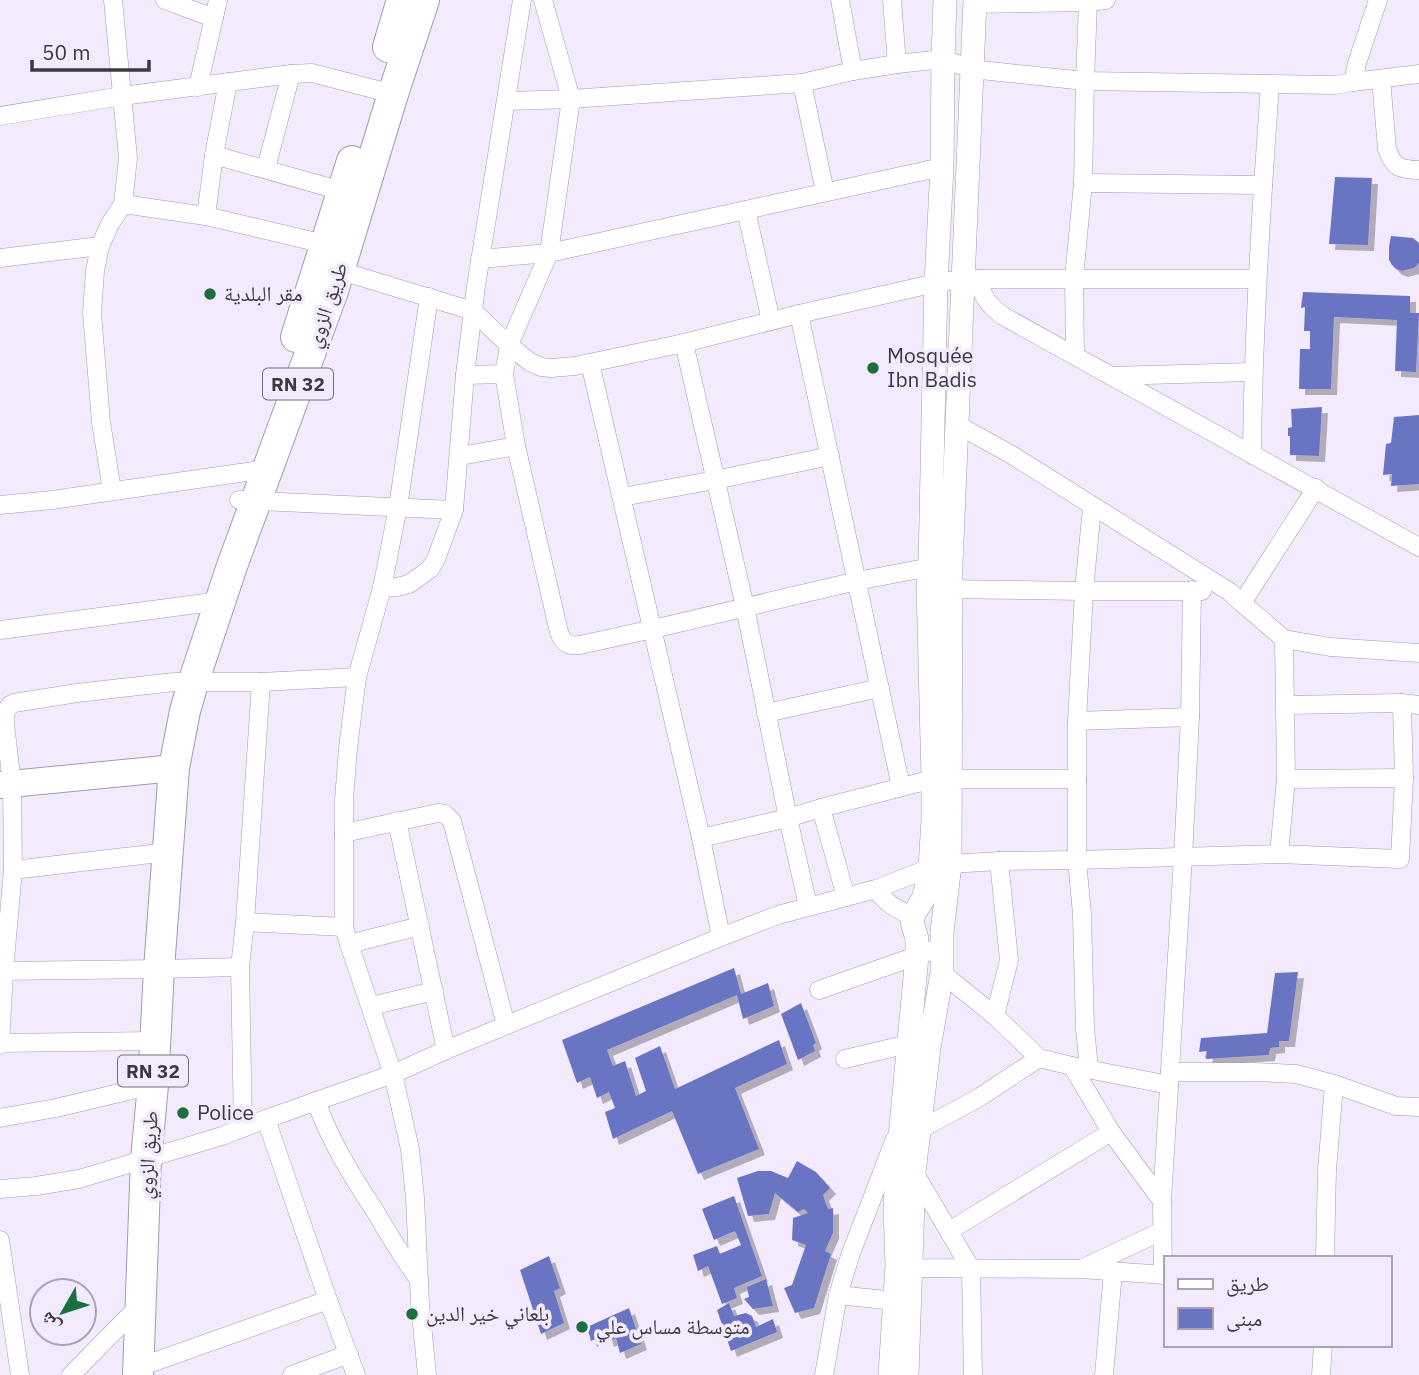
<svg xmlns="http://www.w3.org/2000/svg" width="1419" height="1375" viewBox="0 0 1419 1375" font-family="'IBM Plex Sans','Noto Naskh Arabic',sans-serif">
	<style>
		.building { fill: #6975c2; filter: url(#shadow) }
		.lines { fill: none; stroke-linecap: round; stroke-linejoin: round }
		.minor-casing { stroke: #a39aae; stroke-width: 19 }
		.tertiary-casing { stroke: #a39aae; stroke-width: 24 }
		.secondary-casing { stroke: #a39aae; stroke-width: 28 }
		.primary-casing { stroke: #a39aae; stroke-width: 32 }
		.minor { stroke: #fff; stroke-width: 18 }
		.tertiary { stroke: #fff; stroke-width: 23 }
		.secondary { stroke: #fff; stroke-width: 26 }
		.primary { stroke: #fff; stroke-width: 30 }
		.poi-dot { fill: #1c6f40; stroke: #f3ebfd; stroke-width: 2.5 }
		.labels { text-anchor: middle; stroke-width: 7; stroke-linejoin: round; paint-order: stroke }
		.shield { fill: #f3ebfd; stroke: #746e79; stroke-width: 2 }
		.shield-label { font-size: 19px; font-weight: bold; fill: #3d3941 }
		.poi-label { font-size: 21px; fill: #3d3941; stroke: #f3ebfd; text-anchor: start }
		.street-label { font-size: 21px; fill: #3d3941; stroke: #f3ebfd }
	</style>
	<defs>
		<filter id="shadow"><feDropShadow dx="6" dy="6" stdDeviation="0" flood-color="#0004"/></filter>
	</defs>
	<rect width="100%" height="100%" fill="#f3ebfd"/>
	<!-- building -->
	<g class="building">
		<path d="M1335,177L1372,178L1368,245L1329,244Z"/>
		<path d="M1391,236L1413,238L1419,243V263L1414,268L1402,271L1396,269L1392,265L1389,260V247Z"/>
		<path d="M1303,292L1410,296V313H1419L1416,372L1395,371L1397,320L1334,317L1331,389H1299L1300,349H1310V331H1304L1305,307L1301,308Z"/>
		<path d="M1322,407L1319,456L1290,455V436H1288V428L1292,427L1291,409Z"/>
		<path d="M1419,415V484L1391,486L1392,474L1383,475L1386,444L1391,443L1394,417Z"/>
		<path d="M734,968L741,994L768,983L774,1006L743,1019L737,995L607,1050L613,1066L625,1061L636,1096L646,1091L635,1058L660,1046L675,1089L779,1040L787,1064L735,1088L759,1149L698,1174L672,1111L613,1139L605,1112L615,1108L609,1092L597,1098L590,1077L577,1083L562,1040Z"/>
		<path d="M1298,972L1289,1041H1279V1047L1270,1048L1269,1055L1206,1059L1207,1051L1199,1052L1201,1038L1267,1033L1275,973Z"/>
		<path d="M801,1003L816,1043L813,1045L815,1051L798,1060L781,1014Z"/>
		<path d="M797,1161L816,1172L830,1188L823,1195L828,1209L833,1208V1233L825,1251L831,1254L814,1308L795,1313L784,1288L792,1285L806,1245L792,1240L793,1218L808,1213L804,1209L798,1212L775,1193L769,1214L748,1216L737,1178L758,1171H771L788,1178Z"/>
		<path d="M734,1196L762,1276L734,1288L737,1298L722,1304L708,1266L698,1271L693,1255L717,1246L720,1254L741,1245L735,1231L714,1240L702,1209Z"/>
		<path d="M549,1256L560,1288L554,1291L564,1323L541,1334L520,1270Z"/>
		<path d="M766,1279L773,1306L753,1309L744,1299L749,1297L747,1287Z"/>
		<path d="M729,1303L734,1316L746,1313L752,1316L756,1327L773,1319L777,1332L731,1351L717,1310Z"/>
		<path d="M629,1308L641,1344L620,1353L616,1338L608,1341L606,1334L591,1341L587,1327Z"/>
	</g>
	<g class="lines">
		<!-- minor casing -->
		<g class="minor-casing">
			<g id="minor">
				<path d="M165,0L214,18"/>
				<path d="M840,0L853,71"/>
				<path d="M892,0L897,64"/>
				<path d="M974,4L1088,2L1106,0"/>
				<path d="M1381,79L1387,149C1394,169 1400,169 1419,170"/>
				<path d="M1353,82L1419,74"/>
				<path d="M802,83L825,192"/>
				<path d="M198,87L218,0"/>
				<path d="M506,101L571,99L543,0"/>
				<path d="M0,116L122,96L291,74L312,73L393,94"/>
				<path d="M214,155L349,193"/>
				<path d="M266,168L291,74"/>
				<path d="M1083,183L1263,185"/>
				<path d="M123,204L206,216L333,246"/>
				<path d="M746,210L771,321"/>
				<path d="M206,216L214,155L228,82"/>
				<path d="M0,258L100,246"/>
				<path d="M480,259L549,253L942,167"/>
				<path d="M331,268L473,311L509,345L530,362L541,367L551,368L575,366L684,343L799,314L936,283L964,279H1257"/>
				<path d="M980,279C980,296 990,306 1003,316L1419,547"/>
				<path d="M799,314L901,787"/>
				<path d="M684,343L745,607L788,818L808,906"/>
				<path d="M1075,355L1074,278L1083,183L1085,81L1088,2"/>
				<path d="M590,363L701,838L721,937"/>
				<path d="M465,375L504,374"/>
				<path d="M1111,376L1253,372"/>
				<path d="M956,424L1012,455L1230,592L1242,603L1284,639L1330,647L1419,653"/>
				<path d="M1252,455C1253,332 1261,208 1270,85"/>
				<path d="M460,456L516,446"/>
				<path d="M112,491L101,422L92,313L95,271L100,246L110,224L123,204L128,158L113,0"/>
				<path d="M622,497L715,480L830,456"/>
				<path d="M239,500L454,510"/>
				<path d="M0,505L52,500L267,469"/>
				<path d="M941,565L857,581L653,629L580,645C566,647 561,641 558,628L516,446L504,374L509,345L549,253L571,99L802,83L853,71L897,64L943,59L971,69L1085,81L1335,85L1353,82L1357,63L1378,0"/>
				<path d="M382,588L397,587L409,584L430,569L436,559L454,510L465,375L476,286L522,0"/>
				<path d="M940,589L1084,591H1202"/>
				<path d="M1242,603L1316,488"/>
				<path d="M0,630L220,601"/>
				<path d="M1286,705L1402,703L1419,705"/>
				<path d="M766,713L880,688"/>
				<path d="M1077,721L1190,717"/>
				<path d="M1286,779L1404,778"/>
				<path d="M821,808L846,897"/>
				<path d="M397,821L446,1050"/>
				<path d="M344,833L438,813L445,814L452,821L506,1025"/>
				<path d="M701,838L788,818L821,808L933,779H1077"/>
				<path d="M1279,854L1286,779L1284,639"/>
				<path d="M13,870L168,852"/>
				<path d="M876,889C886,904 897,909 913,917"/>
				<path d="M245,922L344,927"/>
				<path d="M349,944L420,926"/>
				<path d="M0,971L159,969L240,967"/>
				<path d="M942,973L995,1016L1039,1058L1072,1066L1169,1085"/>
				<path d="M819,990L942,947"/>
				<path d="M371,1006L434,991"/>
				<path d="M995,1016L1009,960L999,861"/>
				<path d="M0,1043L155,1041"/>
				<path d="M0,1045L4,971L13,870L12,784L5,724V713L10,705L14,703L77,693L174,682H261L357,677"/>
				<path d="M845,1059L908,1044"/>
				<path d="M1072,1066L1111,1132L1162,1201"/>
				<path d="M1089,1068L1085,1029L1082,914L1077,860V721L1084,591L1092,507"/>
				<path d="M1170,1072H1254L1296,1074L1334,1084L1327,1170L1325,1258"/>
				<path d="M1334,1084L1396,1106L1419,1107"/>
				<path d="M316,1101C330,1141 352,1176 375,1211C389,1235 403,1258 419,1280"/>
				<path d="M0,1118L56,1108L153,1085"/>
				<path d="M266,1119L328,1300L356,1375"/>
				<path d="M243,1128L240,967L245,922L261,682"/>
				<path d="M919,1130L980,1097L1039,1058"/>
				<path d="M914,1172L971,1269L973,1375"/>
				<path d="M0,1189L36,1186L79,1179L222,1136L266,1119L393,1074L446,1050L721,937L778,915L876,889L930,868L950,864L999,861L1077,860L1279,854L1400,859L1404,778L1402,703"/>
				<path d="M949,1231L1111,1132"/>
				<path d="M0,1240L20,1375"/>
				<path d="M900,1265L912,1268L1081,1269L1165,1275"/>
				<path d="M1083,1268L1162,1231"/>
				<path d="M1163,1275L1162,1201L1183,858L1190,717L1192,590"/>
				<path d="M838,1295L895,1301L907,1303"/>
				<path d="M137,1368L328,1300"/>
				<path d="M71,1375L140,1305"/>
				<path d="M292,1375L349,1354"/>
				<path d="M427,1375L420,1304L415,1198L410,1149L393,1074L349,944L344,927V800L348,748L357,677L382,588L398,507L429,297"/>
				<path d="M824,1375L838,1295L851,1253L895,1139"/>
				<path d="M1104,1375L1113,1272"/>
				<path d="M1321,1375L1323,1345"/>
			</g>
		</g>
		<!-- tertiary casing -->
		<g class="tertiary-casing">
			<g id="tertiary">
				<path d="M890,1375L897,1265L895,1207L898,1158L917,956V939L912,922L914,914L923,899L927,885L930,868L933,820V779L928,584L930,566L936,283L942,167L943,59L945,0"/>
				<path d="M907,1375L914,1172L929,1048L942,973V932L950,864L951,564L975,0"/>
			</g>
		</g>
		<!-- secondary casing -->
		<g class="secondary-casing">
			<path id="secondary" d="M0,785L174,768"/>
		</g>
		<!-- primary casing -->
		<g class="primary-casing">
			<g id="primary">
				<path d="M388,47L402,0"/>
				<path d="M296,337L352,161"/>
				<path d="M138,1375L146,1159L153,1085L159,969L174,768L185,711L193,683L232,566L333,291L393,94L424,0"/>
			</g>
		</g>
		<!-- minor -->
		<use href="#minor" class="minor"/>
		<!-- tertiary -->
		<use href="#tertiary" class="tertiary"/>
		<!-- secondary -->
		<use href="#secondary" class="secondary"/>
		<!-- primary -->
		<use href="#primary" class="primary"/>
	</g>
	<!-- markers -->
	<g class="poi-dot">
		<circle cx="210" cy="294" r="7"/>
		<circle cx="873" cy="368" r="7"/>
		<circle cx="183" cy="1113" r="7"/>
		<circle cx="412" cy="1314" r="7"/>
		<circle cx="582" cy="1327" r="7"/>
	</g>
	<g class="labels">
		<!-- shield labels -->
		<g class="shield">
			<rect x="263" y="368.5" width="70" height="31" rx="5"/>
			<rect x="118" y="1055.5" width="70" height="31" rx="5"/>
		</g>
		<g class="shield-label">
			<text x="298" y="391">RN 32</text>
			<text x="153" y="1078">RN 32</text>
		</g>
		<!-- poi labels -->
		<g class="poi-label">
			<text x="224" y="301">مقر البلدية</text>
			<text x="887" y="363">Mosquée<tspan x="887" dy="24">Ibn Badis</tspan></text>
			<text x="197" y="1120">Police</text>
			<text x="426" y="1321">بلعاني خير الدين</text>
			<text x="596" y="1334">متوسطة مساس علي</text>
		</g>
		<!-- street labels -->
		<g class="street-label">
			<text transform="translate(327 305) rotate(-71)" y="7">طريق الزوي</text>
			<text transform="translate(148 1155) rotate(-86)" y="7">طريق الزوي</text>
		</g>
	</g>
	<!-- legend -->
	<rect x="1164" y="1256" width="228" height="91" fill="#f3ebfd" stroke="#aaa4b2" stroke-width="2"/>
	<rect x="1178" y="1279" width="35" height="10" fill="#ffffff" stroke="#aaa4b2" stroke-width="2"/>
	<text x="1226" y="1291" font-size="21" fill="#3d3941">طريق</text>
	<rect x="1178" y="1308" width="35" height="21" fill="#6975c2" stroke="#aaa4b2" stroke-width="2"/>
	<text x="1226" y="1326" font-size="21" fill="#3d3941">مبنى</text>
	<!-- north arrow -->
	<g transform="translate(63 1312) rotate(231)"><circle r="33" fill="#f3ebfd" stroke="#aaa4b2" stroke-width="2"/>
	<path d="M0-5L12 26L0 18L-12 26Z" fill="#1c6f40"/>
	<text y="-10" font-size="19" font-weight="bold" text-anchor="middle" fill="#3d3941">ش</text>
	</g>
	<!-- scale -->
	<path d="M32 60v10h117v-10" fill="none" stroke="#3d3941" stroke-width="3.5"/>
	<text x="42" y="60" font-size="21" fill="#3d3941" stroke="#f3ebfd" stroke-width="5" paint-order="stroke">50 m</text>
</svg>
